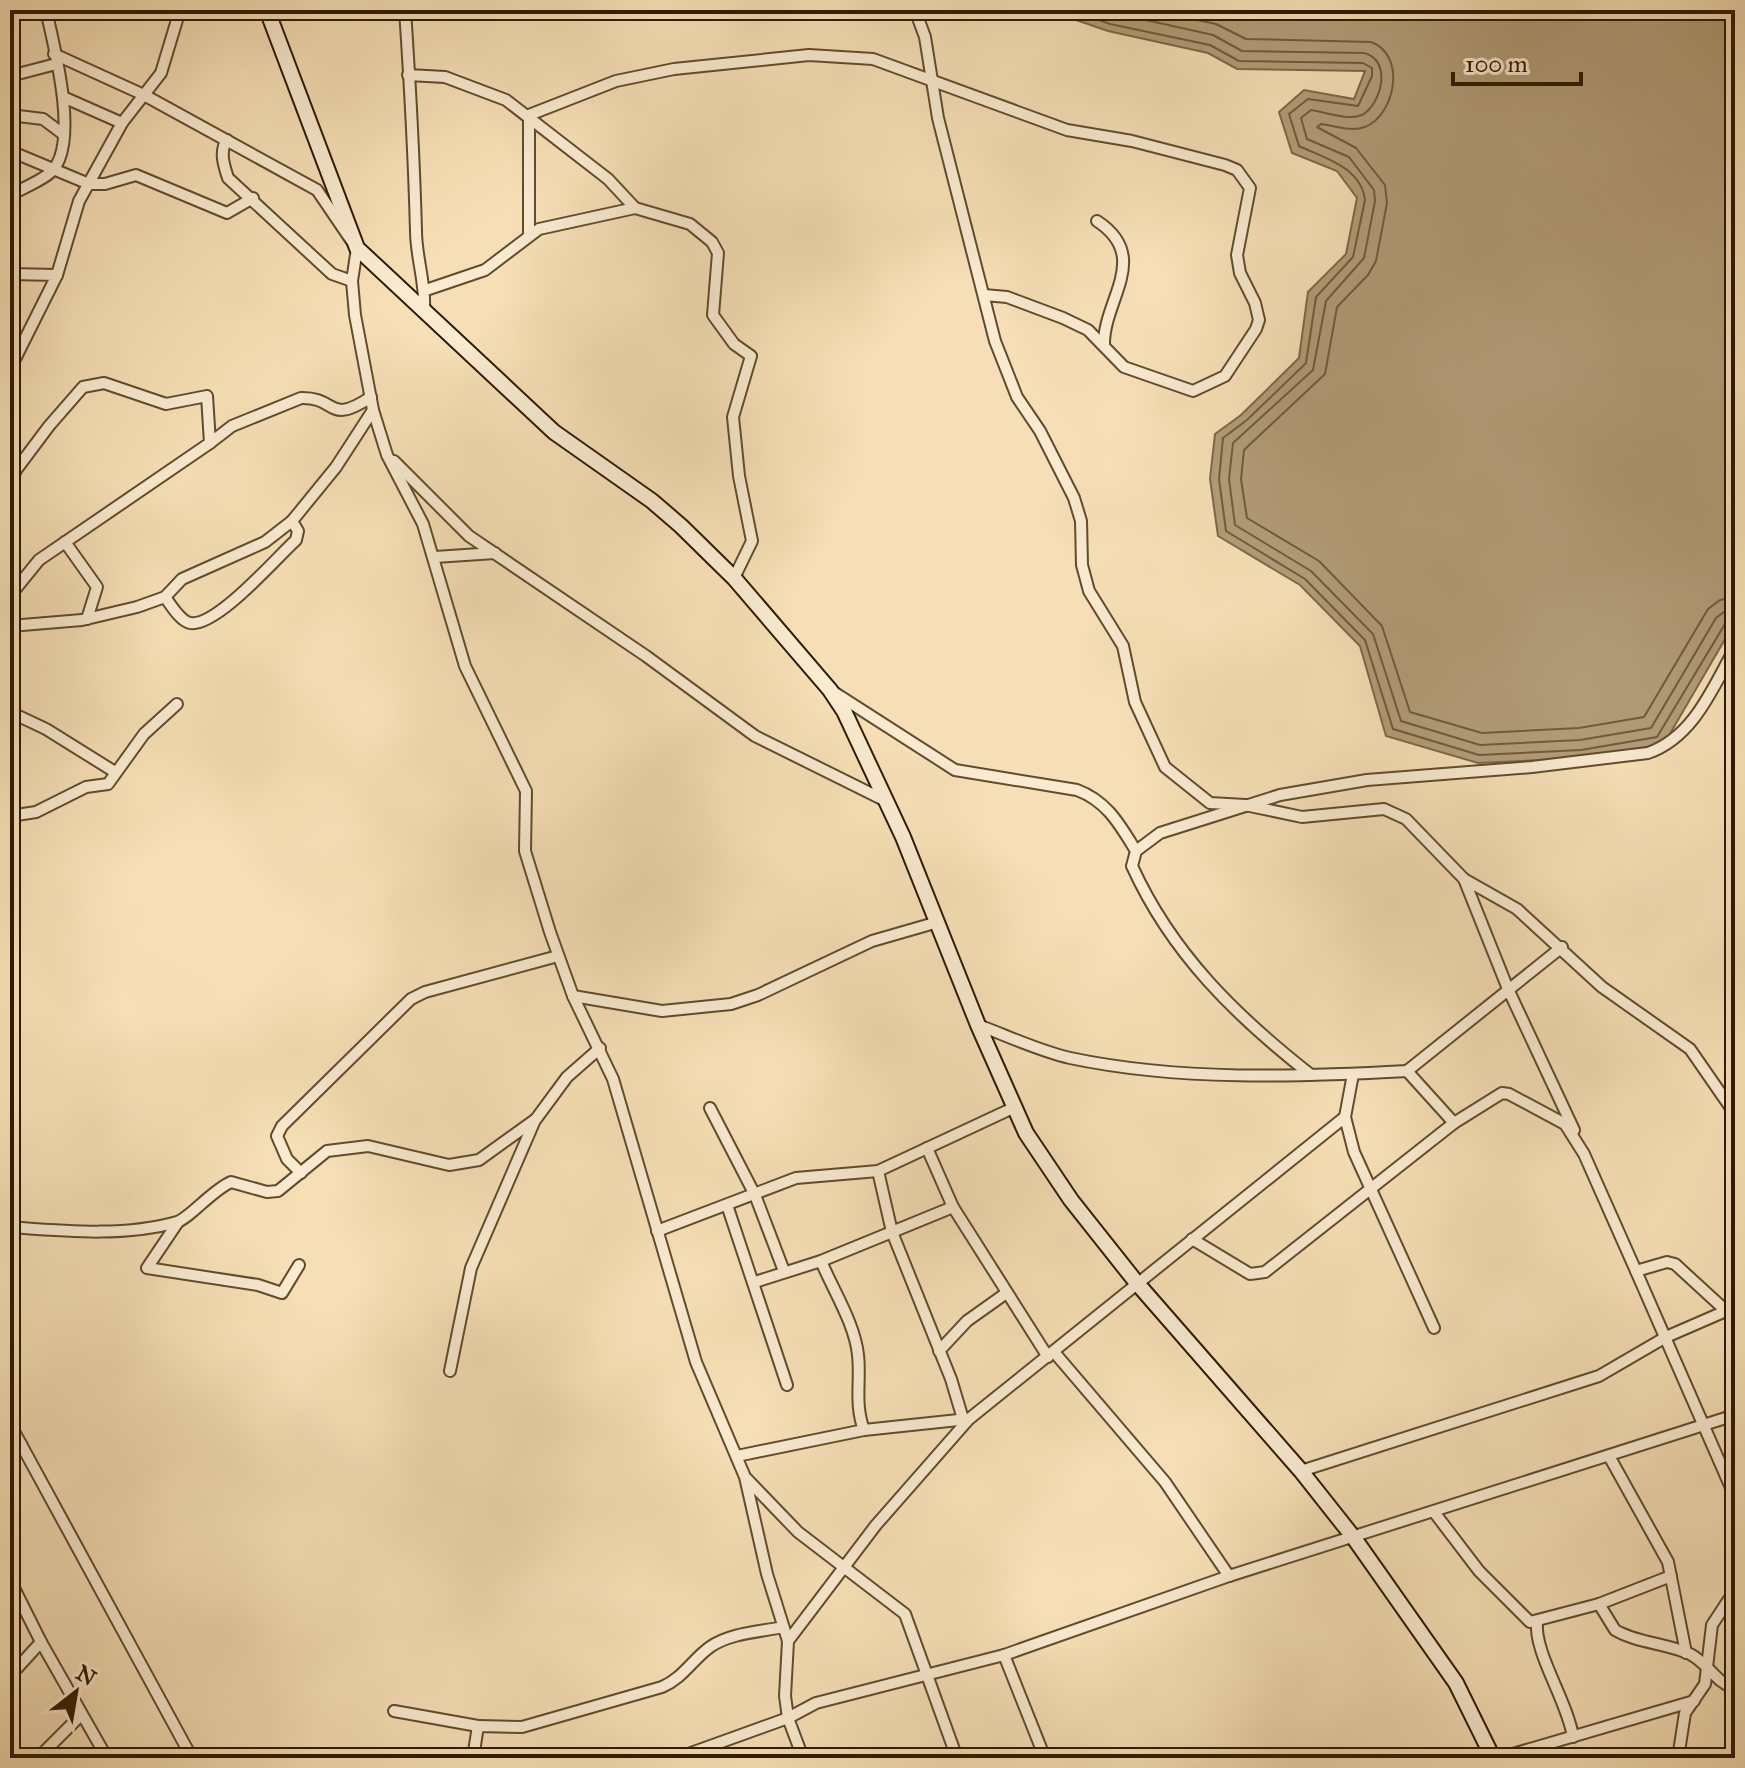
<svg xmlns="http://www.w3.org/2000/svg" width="1745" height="1768" viewBox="0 0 1745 1768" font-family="'IM FELL Great Primer',serif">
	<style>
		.water { fill: #b29c78; stroke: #7e6848; stroke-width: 2 }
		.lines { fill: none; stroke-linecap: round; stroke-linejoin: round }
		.shore { stroke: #705b3c; stroke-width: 2 }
		.street-casing { stroke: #614b2e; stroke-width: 14 }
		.secondary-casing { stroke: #2f1a01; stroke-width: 18 }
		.street { stroke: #f9ead0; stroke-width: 10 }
		.secondary { stroke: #f9ead0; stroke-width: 14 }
	</style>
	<rect width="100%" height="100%" fill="#f6dfb6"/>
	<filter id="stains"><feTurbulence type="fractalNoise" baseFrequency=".0025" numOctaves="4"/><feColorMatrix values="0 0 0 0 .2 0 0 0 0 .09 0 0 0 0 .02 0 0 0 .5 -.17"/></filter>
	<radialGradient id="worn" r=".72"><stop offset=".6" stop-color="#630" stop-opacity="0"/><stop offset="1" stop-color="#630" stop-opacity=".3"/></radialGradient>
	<!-- water -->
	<path class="water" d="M1047,10H1735V622L1664,744L1583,758L1478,763L1386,736L1360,646L1300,585L1218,536L1210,479L1215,434L1241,415L1299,358L1308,292L1346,254L1357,198L1337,171L1292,153L1279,112L1304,90L1354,99L1365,71L1237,69L1208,53L1108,31Z"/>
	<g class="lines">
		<!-- shore -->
		<g class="shore">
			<path d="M1071,10L1110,24L1210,45L1239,61L1363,63L1372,68V76L1358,106L1308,99L1289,114L1299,146C1324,158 1361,167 1365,200L1353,257L1316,297L1306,363L1247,420L1223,438L1219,479L1226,531L1305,579L1365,640L1393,729L1479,755L1581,750L1657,737L1725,624L1735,619"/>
			<path d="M1101,10L1213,35L1242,51L1364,53C1393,60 1381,105 1362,115C1349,121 1325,112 1311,110L1301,118L1307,139L1349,157L1374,190L1375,201L1364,258L1326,301L1313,370L1233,443L1229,479L1235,525L1311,571L1373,634L1401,721L1480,745L1580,740L1651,728L1716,618L1725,611L1735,609"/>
			<path d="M1151,10L1216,24L1246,39L1371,42C1407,55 1395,115 1365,127C1351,132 1335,126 1321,124L1317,127L1356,148L1385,185L1387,203L1376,261L1368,275L1337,307L1325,374L1244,450L1241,479L1247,518L1319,561L1382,626L1410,712L1482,733L1579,728L1644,717L1708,609L1720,600L1735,597"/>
		</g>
		<!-- street casing -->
		<g class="street-casing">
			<g id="street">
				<path d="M405,10C410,84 414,157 416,231C416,258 426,283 424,311"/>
				<path d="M915,10L925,37L938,118L995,341L1017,397L1040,431L1074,498L1081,521L1082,565L1089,591L1123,646L1135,702L1165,767L1210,803L1245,805L1302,817L1384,809L1406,819L1464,879L1517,909L1602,987L1690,1049L1735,1114"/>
				<path d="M54,54L144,95L317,190L351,240"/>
				<path d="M408,75L445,77L506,100L608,179L635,208"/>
				<path d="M10,76L56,64"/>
				<path d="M63,97L122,123"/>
				<path d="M10,115L43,119L63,134"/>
				<path d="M529,115L616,81L674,69L809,55L873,59L1067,130L1132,141L1225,165L1237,170L1250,188L1237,255L1240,273L1255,303L1259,320L1256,329L1225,376L1193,391L1124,367L1088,330L1063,318L1007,297L984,295"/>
				<path d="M529,115V235"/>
				<path d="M227,140C219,151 224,166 228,178L332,274L352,281"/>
				<path d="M10,151L89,184H105L136,175L227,213L253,198"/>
				<path d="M10,195C23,188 44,180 53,170C79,140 54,46 46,10"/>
				<path d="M1097,221C1152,257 1103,300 1104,345"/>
				<path d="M357,248L352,281L355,315L373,410L387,455L423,524L465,666L526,791L525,851L550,932L573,996L613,1079L696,1362L745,1477L767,1574L788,1641"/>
				<path d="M10,274L57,275L10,369"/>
				<path d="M57,275L79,201L122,123L161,73L180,10"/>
				<path d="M426,290L485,270L539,229L635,208L690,224L712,242L718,253L713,315L734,344L751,356L733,417L739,476L752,541L734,578"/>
				<path d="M210,443L232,426L301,398C338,397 327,426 371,397"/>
				<path d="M394,461L469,536L646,656L755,736L886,801"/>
				<path d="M10,485L16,470L49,426L83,387L104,383L166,404L207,396L210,443L39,560L13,592V625"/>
				<path d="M65,542L97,587L87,619"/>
				<path d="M435,557L495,553"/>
				<path d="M165,597C171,605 180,621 190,623C216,628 277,557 296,540L298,531L292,521"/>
				<path d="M10,626L82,620L137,607L165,597L182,579L265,542L292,521L336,467L373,410"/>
				<path d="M835,693L955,770L1077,790C1107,801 1120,825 1136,851"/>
				<path d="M10,712L46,729L115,772"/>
				<path d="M10,816L36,812L86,787L108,784L144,734L177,704"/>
				<path d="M1464,879L1508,989L1574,1130"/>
				<path d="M573,996L662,1011L731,1004L758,995L872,941L938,922"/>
				<path d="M978,1025C1008,1036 1039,1051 1070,1058C1179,1081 1297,1077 1407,1071L1454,1123L1502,1093L1509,1094L1565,1124L1584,1154L1636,1271L1667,1262L1675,1264L1724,1309"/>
				<path d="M1407,1071L1562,947"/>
				<path d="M1353,1074L1345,1117L1354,1152L1434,1328"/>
				<path d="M1311,1075C1236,1016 1172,954 1132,866L1136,851L1160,833L1280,795L1367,780L1532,767L1648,753C1694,737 1713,687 1735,648"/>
				<path d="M710,1108L755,1195L784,1271"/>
				<path d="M927,1148L953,1207L1048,1357"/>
				<path d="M878,1171L892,1232L951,1379L963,1419"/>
				<path d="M301,1173L287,1159L277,1136L282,1126L411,999L425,992L558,956"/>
				<path d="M727,1205L787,1385"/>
				<path d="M178,1222L147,1268L258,1285L282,1293L299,1265"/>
				<path d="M10,1227C64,1231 124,1237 177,1222C190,1218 211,1191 231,1182L267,1192L278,1191L327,1151L368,1146L449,1165L479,1160L536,1119L567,1077L600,1048"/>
				<path d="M657,1231L796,1178L878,1171L1013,1108"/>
				<path d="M1192,1239L1250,1274L1265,1272L1454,1123"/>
				<path d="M821,1261C833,1290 855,1324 858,1355C861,1381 854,1404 864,1430"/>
				<path d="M1636,1271L1735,1497"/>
				<path d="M755,1282L821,1261L953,1207"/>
				<path d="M939,1351L967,1321L1005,1294"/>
				<path d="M1054,1352L1165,1482L1229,1576"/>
				<path d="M450,1371L471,1268L535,1120"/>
				<path d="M10,1424L192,1758"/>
				<path d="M10,1455L21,1444"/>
				<path d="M737,1456L864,1430L968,1419"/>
				<path d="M1609,1456L1668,1562L1686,1653"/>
				<path d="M1301,1471L1599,1376L1666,1337L1735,1307"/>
				<path d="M747,1479L798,1532L905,1614L957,1758"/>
				<path d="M1434,1512L1479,1571L1530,1622L1599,1604L1615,1630C1637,1643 1666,1643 1690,1654C1709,1664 1714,1681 1735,1689"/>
				<path d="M10,1580L41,1642L107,1758"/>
				<path d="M1599,1604L1671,1576"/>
				<path d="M1537,1622C1534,1653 1567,1700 1573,1737"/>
				<path d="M1004,1655L1045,1758"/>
				<path d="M10,1676L41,1642"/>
				<path d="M394,1711L478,1726"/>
				<path d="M38,1758L81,1715"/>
				<path d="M473,1758L478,1726L522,1727L662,1687C683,1678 692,1660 710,1647C730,1633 759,1632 783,1627"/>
				<path d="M677,1758L788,1718L816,1703L1004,1655L1229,1576L1735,1415"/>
				<path d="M803,1758L788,1718L785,1696L788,1641L876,1525L969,1419L1345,1117"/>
				<path d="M1499,1758L1694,1701"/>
				<path d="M1678,1758L1685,1713L1705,1684L1712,1625L1735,1590"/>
			</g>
		</g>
		<!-- secondary casing -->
		<g class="secondary-casing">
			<path id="secondary" d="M267,10L357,248L554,432L652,501L681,526L734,578L830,690L844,711L903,837L978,1025L1026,1133L1071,1200L1136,1282L1301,1471L1354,1538L1456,1683L1493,1758"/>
		</g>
		<!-- street -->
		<use href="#street" class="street"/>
		<!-- secondary -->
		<use href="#secondary" class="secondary"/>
	</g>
	<!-- margin -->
	<rect width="1745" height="1768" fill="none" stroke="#f6dfb6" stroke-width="40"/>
	<rect x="12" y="12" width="1721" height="1744" fill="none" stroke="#2f1a01" stroke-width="4"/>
	<rect x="20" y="20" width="1705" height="1728" fill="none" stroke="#2f1a01" stroke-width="2"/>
	<!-- north arrow -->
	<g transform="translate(76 1692) rotate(31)" stroke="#f9ead0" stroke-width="6" paint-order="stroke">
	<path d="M0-6L14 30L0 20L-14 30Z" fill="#2f1a01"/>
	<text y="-12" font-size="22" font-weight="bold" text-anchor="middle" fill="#2f1a01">N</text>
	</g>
	<!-- scale -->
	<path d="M1453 72v12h128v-12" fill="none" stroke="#2f1a01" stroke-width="4"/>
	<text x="1465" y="72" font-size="24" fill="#2f1a01" stroke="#f9ead0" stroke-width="6" paint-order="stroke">100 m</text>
	<rect width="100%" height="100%" filter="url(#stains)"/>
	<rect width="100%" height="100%" fill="url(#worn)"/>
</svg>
